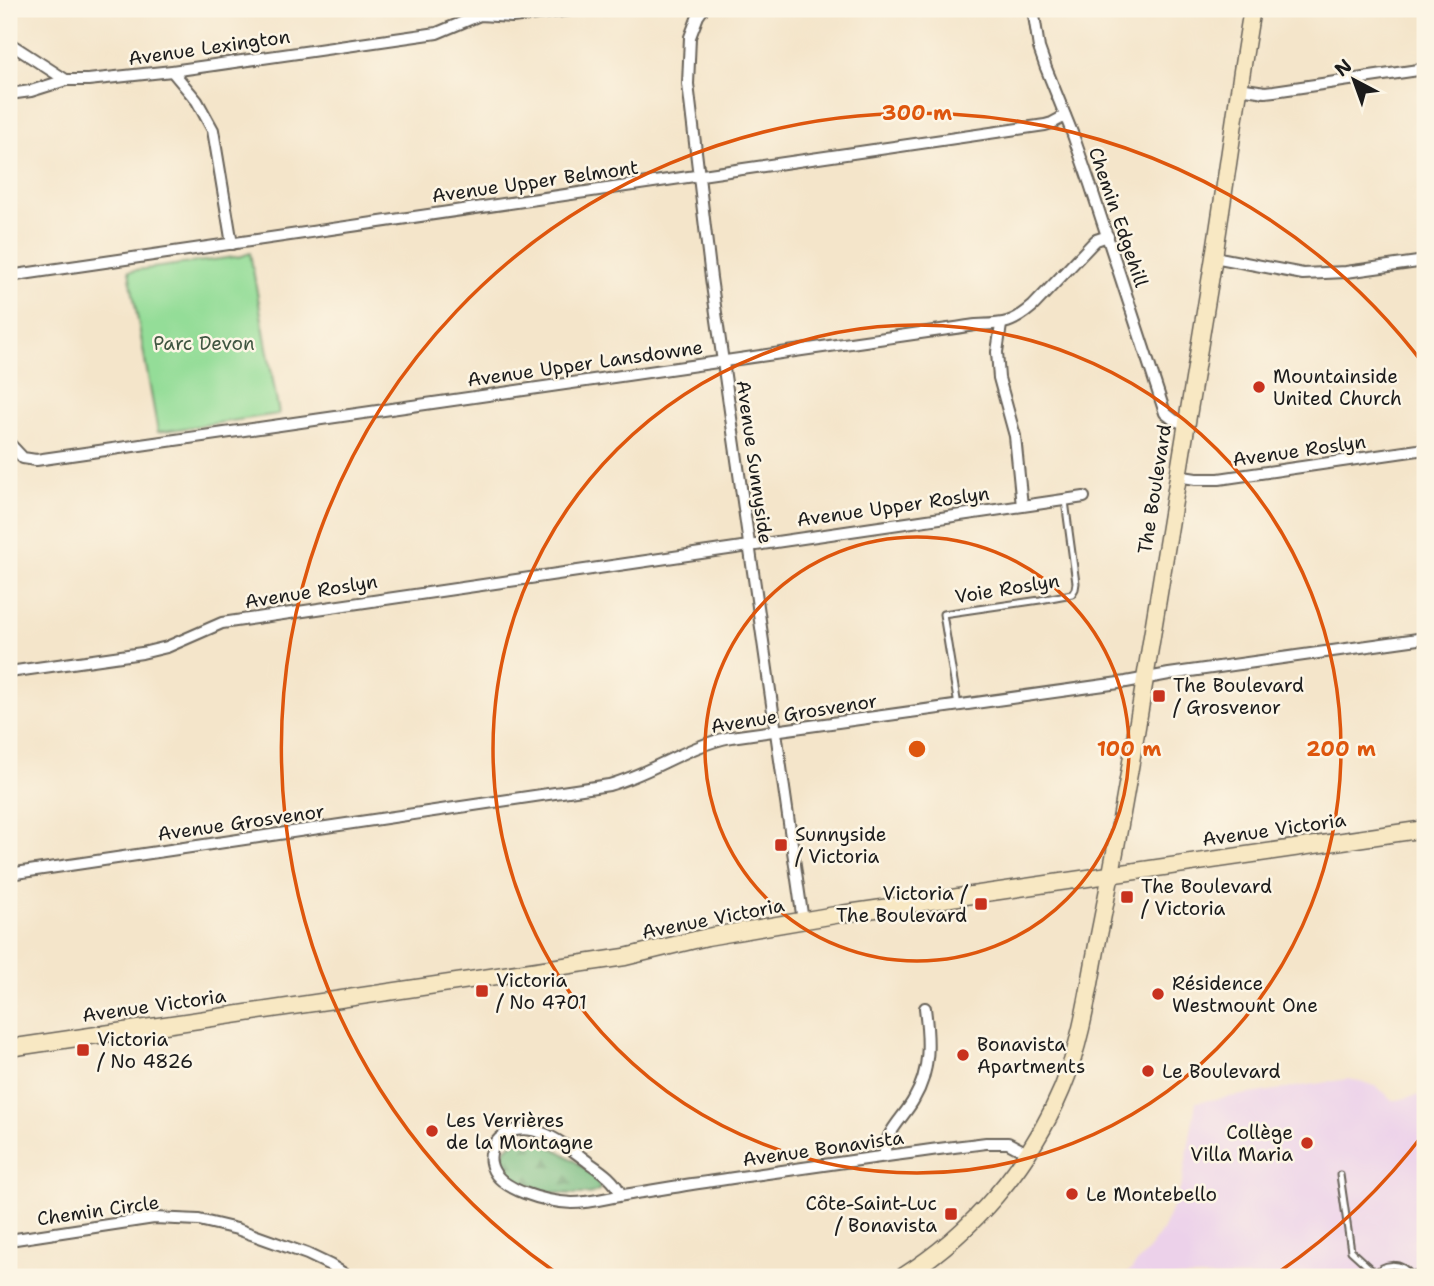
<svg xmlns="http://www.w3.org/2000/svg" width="1434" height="1286" viewBox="0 0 1434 1286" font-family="'Shantell Sans',sans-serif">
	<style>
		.built { fill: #ecd1ea }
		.forest { fill: url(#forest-firs); stroke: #4a6c4e; stroke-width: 2 }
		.green { fill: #94dd98; stroke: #587c5a; stroke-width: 2 }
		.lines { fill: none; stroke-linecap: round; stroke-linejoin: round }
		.lane-casing { stroke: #686259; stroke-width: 9 }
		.street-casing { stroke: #686259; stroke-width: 14 }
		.secondary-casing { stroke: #686259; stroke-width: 19 }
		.lane { stroke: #fff; stroke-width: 5 }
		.street { stroke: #fff; stroke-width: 10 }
		.secondary { stroke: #f8e8c3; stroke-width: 16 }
		.ring { fill: none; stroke: #de560d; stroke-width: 3.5 }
		.poi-dot { fill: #c8321e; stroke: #fcf5e5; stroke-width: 2.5 }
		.labels { text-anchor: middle; stroke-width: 5; stroke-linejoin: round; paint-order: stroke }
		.street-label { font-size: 19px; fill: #1c1c1c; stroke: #fcf5e5 }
		.park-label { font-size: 19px; fill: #405641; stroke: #fcf5e5 }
		.poi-label { font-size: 19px; fill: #1c1c1c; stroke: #fcf5e5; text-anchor: start }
		.centre { fill: #de560d; stroke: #fcf5e5; stroke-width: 3.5 }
		.ring-label { font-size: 21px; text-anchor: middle; font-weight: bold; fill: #de560d; stroke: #fcf5e5; stroke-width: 5; stroke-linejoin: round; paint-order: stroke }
	</style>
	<defs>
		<pattern id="forest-firs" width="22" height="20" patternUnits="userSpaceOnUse" patternTransform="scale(1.75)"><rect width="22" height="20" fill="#77bc80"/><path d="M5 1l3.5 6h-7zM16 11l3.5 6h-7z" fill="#619868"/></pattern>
	</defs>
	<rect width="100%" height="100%" fill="#fcf5e5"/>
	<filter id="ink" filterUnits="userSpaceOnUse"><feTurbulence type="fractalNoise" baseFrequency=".0143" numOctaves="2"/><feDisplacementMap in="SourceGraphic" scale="14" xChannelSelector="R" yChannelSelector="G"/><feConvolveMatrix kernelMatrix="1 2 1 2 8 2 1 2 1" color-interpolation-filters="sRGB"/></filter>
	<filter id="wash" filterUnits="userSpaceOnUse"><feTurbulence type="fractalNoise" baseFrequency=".00686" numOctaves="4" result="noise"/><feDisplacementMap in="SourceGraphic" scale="28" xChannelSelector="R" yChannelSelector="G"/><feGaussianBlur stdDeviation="1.57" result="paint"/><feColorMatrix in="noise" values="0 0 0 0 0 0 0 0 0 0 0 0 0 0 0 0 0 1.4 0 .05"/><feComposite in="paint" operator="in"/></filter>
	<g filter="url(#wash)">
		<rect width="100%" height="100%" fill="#f4e5ca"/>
		<!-- built -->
		<path class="built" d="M1348,1079L1364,1082L1375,1086L1385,1093L1392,1101L1425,1094V1277H1124L1148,1251L1163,1229L1182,1184L1196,1102Z"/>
		<!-- forest -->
		<path class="forest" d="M522,1139C551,1142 578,1161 598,1181L600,1187L599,1190C591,1195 585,1194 576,1194C549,1194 521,1189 503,1167C500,1152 508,1143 522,1139Z"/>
		<!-- green -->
		<path class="green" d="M250,253L279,414L158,432L129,271L242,256Z"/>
	</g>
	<g filter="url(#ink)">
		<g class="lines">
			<!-- lane casing -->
			<g class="lane-casing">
				<g id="lane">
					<path d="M958,706L943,614L1040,600L1072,594L1075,589L1076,583L1065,501"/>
					<path d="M1340,1175L1351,1251L1375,1273"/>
					<path d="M1411,1275L1425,1271"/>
					<path d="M1372,1277C1383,1262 1401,1261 1412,1277"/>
				</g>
			</g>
			<!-- street casing -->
			<g class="street-casing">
				<g id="street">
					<path d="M455,9L480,15"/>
					<path d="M703,9L698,16L690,37L688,84L711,278L803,921"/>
					<path d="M1033,9L1039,48L1046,68L1073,135L1090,184L1165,413L1174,420L1186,424"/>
					<path d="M9,43L66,80"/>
					<path d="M172,71L197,101L213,130L232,244"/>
					<path d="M1239,88L1265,92L1274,91L1425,69"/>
					<path d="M9,94L31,91L66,80H88L172,71L437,33L480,15L512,17L579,9"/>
					<path d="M1214,257L1303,274L1346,272L1425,261"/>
					<path d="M9,276L1045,125L1052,123L1065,116"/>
					<path d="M1001,325L997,352L999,378L1015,436L1022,506"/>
					<path d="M9,443L23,458L36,460L948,329C957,328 967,326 976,325C1003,324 1011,325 1033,306L1092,244L1096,240L1108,236"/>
					<path d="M1177,476L1196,479H1219L1425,449"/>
					<path d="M9,672L142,653L167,647L222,623L1084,497"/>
					<path d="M9,874L609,785C652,773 687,746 731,737L1126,682L1169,674L1425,638"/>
					<path d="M885,1156C883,1133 904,1118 914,1099C931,1070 929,1040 925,1008"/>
					<path d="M621,1195C615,1180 601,1171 588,1162C566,1145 527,1113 499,1139C493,1145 489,1155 491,1163C496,1191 549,1202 572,1203C590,1203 606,1198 624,1195C647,1191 669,1188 692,1184C790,1170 888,1155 986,1143H1008L1027,1153"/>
					<path d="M9,1240L154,1218L199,1220L237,1229L307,1254L330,1265L349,1277"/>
				</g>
			</g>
			<!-- secondary casing -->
			<g class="secondary-casing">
				<g id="secondary">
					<path d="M9,1048L625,957L707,937L841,914L1425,829"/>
					<path d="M902,1277C972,1233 1029,1167 1062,1089C1081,1043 1088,994 1097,945C1114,861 1129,776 1143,691C1166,546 1191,402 1214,257C1227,174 1238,91 1252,9"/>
				</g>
			</g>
			<!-- lane -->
			<use href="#lane" class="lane"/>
			<!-- street -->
			<use href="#street" class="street"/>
			<!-- secondary -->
			<use href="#secondary" class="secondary"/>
		</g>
	</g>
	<!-- distance rings -->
	<g class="ring">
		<circle cx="917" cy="749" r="212"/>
		<circle cx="917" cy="749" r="424"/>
		<path d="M1425 1132A636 636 0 0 1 1273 1276M561 1276A636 636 0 1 1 1425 366"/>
	</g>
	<!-- markers -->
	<g class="poi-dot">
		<circle cx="1259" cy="387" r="7"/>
		<rect x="1152" y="689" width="14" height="14" rx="3.5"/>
		<rect x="774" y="838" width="14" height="14" rx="3.5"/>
		<rect x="1120" y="890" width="14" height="14" rx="3.5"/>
		<rect x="974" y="897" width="14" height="14" rx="3.5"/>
		<rect x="475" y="984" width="14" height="14" rx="3.5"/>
		<circle cx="1158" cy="994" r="7"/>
		<rect x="76" y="1043" width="14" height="14" rx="3.5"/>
		<circle cx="963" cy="1055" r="7"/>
		<circle cx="1148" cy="1071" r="7"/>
		<circle cx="432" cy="1131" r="7"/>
		<circle cx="1307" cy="1143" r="7"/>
		<circle cx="1072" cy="1194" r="7"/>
		<rect x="944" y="1207" width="14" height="14" rx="3.5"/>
	</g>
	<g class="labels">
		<!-- street labels -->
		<g class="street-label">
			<text transform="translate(209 47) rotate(-8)" y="7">Avenue Lexington</text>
			<text transform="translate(535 181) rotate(-8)" y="7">Avenue Upper Belmont</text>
			<text transform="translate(1119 217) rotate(71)" y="7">Chemin Edgehill</text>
			<text transform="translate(585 363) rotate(-8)" y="7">Avenue Upper Lansdowne</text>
			<text transform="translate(1299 450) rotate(-8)" y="7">Avenue Roslyn</text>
			<text transform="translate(755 462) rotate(82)" y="7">Avenue Sunnyside</text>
			<text transform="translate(1154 489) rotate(-81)" y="7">The Boulevard</text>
			<text transform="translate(893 506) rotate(-8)" y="7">Avenue Upper Roslyn</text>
			<text transform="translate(1007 588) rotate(-9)" y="7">Voie Roslyn</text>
			<text transform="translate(311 591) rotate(-9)" y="7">Avenue Roslyn</text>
			<text transform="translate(794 713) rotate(-9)" y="7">Avenue Grosvenor</text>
			<text transform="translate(241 822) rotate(-8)" y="7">Avenue Grosvenor</text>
			<text transform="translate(1274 829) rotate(-8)" y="7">Avenue Victoria</text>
			<text transform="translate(713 918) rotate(-11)" y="7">Avenue Victoria</text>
			<text transform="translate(154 1005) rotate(-8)" y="7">Avenue Victoria</text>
			<text transform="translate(823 1148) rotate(-8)" y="7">Avenue Bonavista</text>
			<text transform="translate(98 1210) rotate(-8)" y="7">Chemin Circle</text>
		</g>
		<!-- park labels -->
		<g class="park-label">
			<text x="204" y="350">Parc Devon</text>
		</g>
		<!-- poi labels -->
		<g class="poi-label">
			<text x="1273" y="383">Mountainside<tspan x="1273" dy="22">United Church</tspan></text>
			<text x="1173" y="692">The Boulevard<tspan x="1173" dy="22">/ Grosvenor</tspan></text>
			<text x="795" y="841">Sunnyside<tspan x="795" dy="22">/ Victoria</tspan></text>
			<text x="1141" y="893">The Boulevard<tspan x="1141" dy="22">/ Victoria</tspan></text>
			<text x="967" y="900" text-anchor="end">Victoria /<tspan x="967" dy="22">The Boulevard</tspan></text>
			<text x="496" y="987">Victoria<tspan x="496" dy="22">/ No 4701</tspan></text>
			<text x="1172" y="990">Résidence<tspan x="1172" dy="22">Westmount One</tspan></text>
			<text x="97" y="1046">Victoria<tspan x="97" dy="22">/ No 4826</tspan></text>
			<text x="977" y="1051">Bonavista<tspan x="977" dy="22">Apartments</tspan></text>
			<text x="1162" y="1078">Le Boulevard</text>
			<text x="446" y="1127">Les Verrières<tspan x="446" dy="22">de la Montagne</tspan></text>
			<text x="1293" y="1139" text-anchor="end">Collège<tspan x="1293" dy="22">Villa Maria</tspan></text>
			<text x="1086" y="1201">Le Montebello</text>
			<text x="937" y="1210" text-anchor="end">Côte-Saint-Luc<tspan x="937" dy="22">/ Bonavista</tspan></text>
		</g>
	</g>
	<circle cx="917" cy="749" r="10" class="centre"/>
	<g class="ring-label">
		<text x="917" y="120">300 m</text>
		<text x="1129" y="756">100 m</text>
		<text x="1341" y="756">200 m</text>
	</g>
	<!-- margin -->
	<rect width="1434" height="1286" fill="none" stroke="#fcf5e5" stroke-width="35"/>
	<!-- north arrow -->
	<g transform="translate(1354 80) rotate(319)" stroke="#fcf5e5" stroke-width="5" paint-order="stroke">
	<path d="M0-5L12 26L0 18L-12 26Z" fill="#1c1c1c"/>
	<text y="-10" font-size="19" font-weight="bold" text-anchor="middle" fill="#1c1c1c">N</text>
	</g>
</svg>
